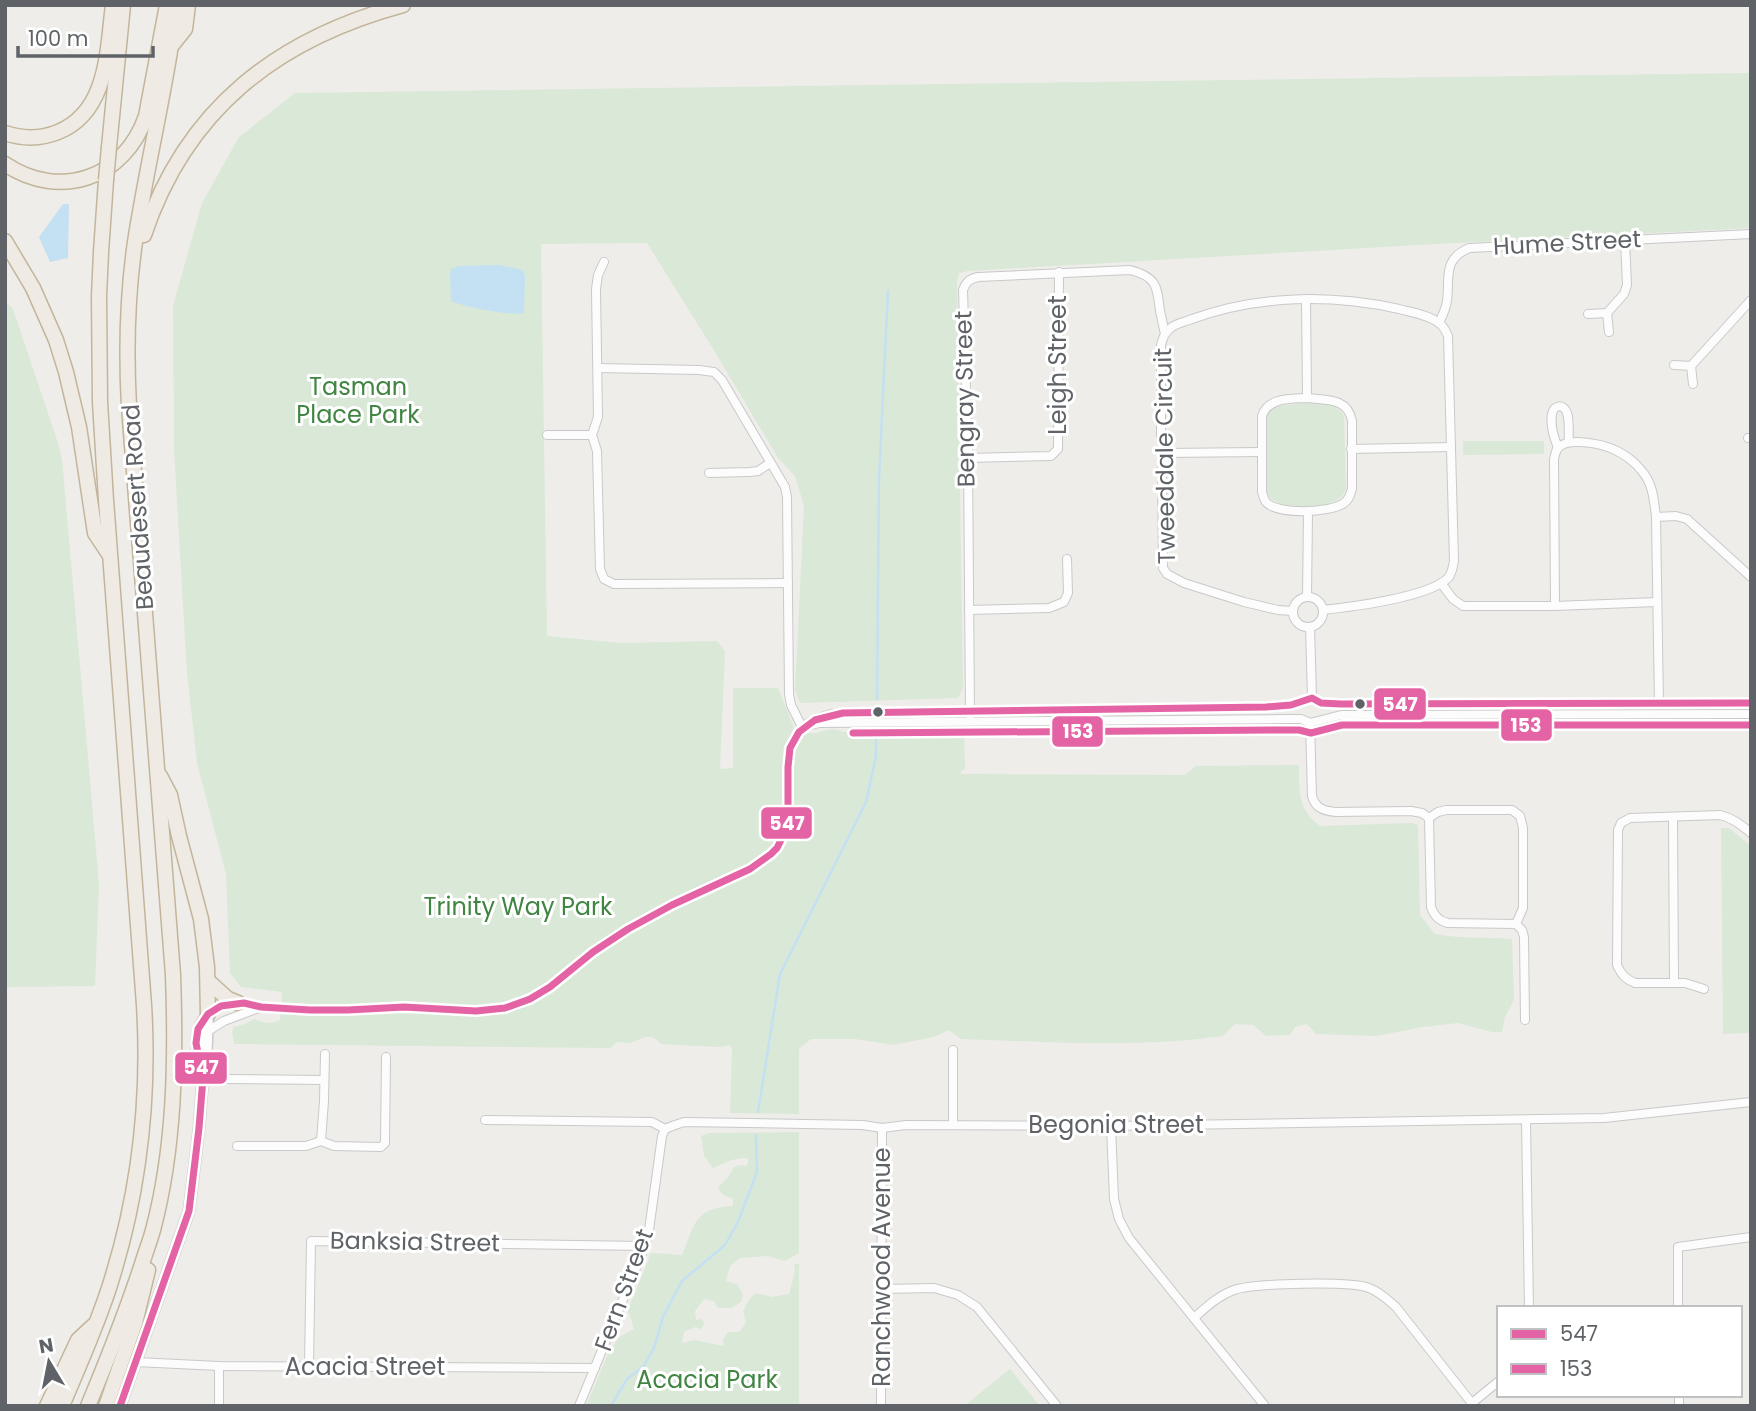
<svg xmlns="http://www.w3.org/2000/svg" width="1756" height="1411" viewBox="0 0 1756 1411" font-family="Poppins,sans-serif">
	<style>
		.green { fill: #dae8d7 }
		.water { fill: #c4e0f3 }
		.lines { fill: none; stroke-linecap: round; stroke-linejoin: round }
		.stream { stroke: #c4e0f3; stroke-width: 2.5 }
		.street-casing { stroke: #c9c9c9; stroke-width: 10 }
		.secondary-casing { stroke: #cbcbcb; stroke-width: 13 }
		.highway-casing { stroke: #c3b59a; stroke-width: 17 }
		.street { stroke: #fcfcfc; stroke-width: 8 }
		.secondary { stroke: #fcfcfc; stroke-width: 10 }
		.highway { stroke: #efebe4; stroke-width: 14 }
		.highway-bridge-casing { stroke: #c3b59a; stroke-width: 17; stroke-linecap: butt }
		.highway-bridge { stroke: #efebe4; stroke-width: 14 }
		.bus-1-casing { stroke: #fff; stroke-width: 12 }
		.bus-2-casing { stroke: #fff; stroke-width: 12 }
		.bus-1 { stroke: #e463a4; stroke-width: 7 }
		.bus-2 { stroke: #e463a4; stroke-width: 7 }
		.bus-dot { fill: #5f6367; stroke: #fff; stroke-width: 2.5 }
		.labels { text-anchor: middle; stroke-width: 6; stroke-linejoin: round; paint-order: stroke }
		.street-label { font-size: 24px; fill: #5f6367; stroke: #fff }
		.park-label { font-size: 24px; fill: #408542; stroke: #fff }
		.line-badge { stroke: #fff; stroke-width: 2.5 }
		.badge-label { font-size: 19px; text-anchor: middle; font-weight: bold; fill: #fff }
	</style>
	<rect width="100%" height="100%" fill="#eeedea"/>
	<!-- green -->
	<g class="green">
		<path d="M1751,73V228L1437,244L968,271L959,273L957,280L963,688L958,698L800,703L795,690L804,506L795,476L778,458L715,352L647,243L541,244L547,636L621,643L717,641L725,651L720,769L733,768V688H778L796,733C802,733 809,733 815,733C825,731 832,726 843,732H964L965,768L960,772L962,774L1185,775L1196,766L1299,765C1299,790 1298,810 1320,826L1412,823L1418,825L1420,915L1435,934C1460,939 1486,937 1512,939L1514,1000L1505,1017L1502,1032H1492L1458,1023L1423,1027L1376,1036L1316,1034L1307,1024L1295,1027L1290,1035L1266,1036L1253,1025L1235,1024L1223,1036C1136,1048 1048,1042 961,1039L949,1030L934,1037L893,1045L855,1039H811L799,1049V1114L730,1113L732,1049L730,1045L720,1047L661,1044C649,1030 642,1040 629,1043C625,1043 620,1042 617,1042L610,1048L234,1044L232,1032L234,1027L243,1025L254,1019C264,1023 270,1025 280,1020L282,992L241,987L230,973L226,874L197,763L187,673L174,450L173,306L202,203L239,137L295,93Z"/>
		<path d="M5,301L13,309L57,440L62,459L99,884L95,986L5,987Z"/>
		<path d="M1302,403C1319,404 1335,400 1344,416L1346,489C1344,493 1343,496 1340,498C1329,508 1285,509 1273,500C1269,497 1268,494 1266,491V416L1273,407Z"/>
		<path d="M1463,441H1544V454L1463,455Z"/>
		<path d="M1721,828H1729L1751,846V1033L1723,1034Z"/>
		<path d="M799,1132V1253L785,1261L767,1256L740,1258L730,1266L726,1281L737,1284L743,1294L741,1302L731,1308H718L714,1301L704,1299L695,1311L696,1320L701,1319L705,1323L701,1329L695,1327L684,1332L682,1343L694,1340L724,1346L723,1340L728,1332H739L746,1323L743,1311L749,1299L756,1293L772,1297L789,1294L795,1271L794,1264H799V1406H586L608,1354L619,1337L634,1329L628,1310L651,1253L682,1255C695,1224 694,1208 733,1206V1199L722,1194L718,1187L729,1176L734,1167L741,1165L746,1166L748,1163V1158C735,1157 724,1163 713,1168L704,1156L701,1136L709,1133Z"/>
		<path d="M1010,1369L1040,1406H964Z"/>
	</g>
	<!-- water -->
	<g class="water">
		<path d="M63,204H69L68,258L50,262L39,237Z"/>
		<path d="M498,265L519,269L523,271L525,275L524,313C509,316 465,307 451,301L450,274L451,269L459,266Z"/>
	</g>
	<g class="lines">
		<!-- stream -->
		<g class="stream">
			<path d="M877,699L879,479L888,291"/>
			<path d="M758,1112L780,974L866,802L876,756V734"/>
			<path d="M611,1406L627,1379L643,1367L654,1348L663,1317L682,1281L725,1245L738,1222L757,1172L756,1135"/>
		</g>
		<!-- street casing -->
		<g class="street-casing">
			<g id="street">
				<path d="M604,262L598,275L596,289L598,417L592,435L597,451L600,569L604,579L614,584L788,583"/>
				<path d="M1306,299L1307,398"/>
				<path d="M1607,313L1624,294L1627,285L1625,240"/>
				<path d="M1588,314L1607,313L1609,332"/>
				<path d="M1439,323C1442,316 1446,309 1447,301C1450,278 1442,260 1469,248L1751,234"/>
				<path d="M1674,365L1691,366L1693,384"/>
				<path d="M1691,366L1751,300"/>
				<path d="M598,368L699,370L714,372L722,380L785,487L787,497L789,694L791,705L802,727"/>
				<path d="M1307,398C1327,400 1348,398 1352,421V489C1350,495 1349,500 1344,503C1331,513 1277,515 1266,502C1264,500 1263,495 1262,492V416C1268,397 1291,399 1307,398Z"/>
				<path d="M547,435H592"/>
				<path d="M1748,438H1751"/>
				<path d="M1558,448C1554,437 1550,426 1552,414C1554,404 1564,404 1567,413C1570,421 1568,433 1569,442"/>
				<path d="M1351,449L1451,447"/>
				<path d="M1166,453L1261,452"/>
				<path d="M968,458L1051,456L1058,449L1059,272"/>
				<path d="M709,473L750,472L758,471L770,463"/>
				<path d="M1656,517L1676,516L1687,519L1751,577"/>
				<path d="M1441,583L1453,599L1463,606H1555L1657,602"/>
				<path d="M1307,597L1308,512"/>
				<circle cx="1308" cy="612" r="15"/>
				<path d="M1555,606L1554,460C1554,458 1556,451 1557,449C1567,436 1602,444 1615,450C1624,454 1635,462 1641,470C1653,483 1654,500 1656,517L1659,705"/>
				<path d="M969,610L1049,608L1064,602L1068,593L1067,559"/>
				<path d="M1293,611L1278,610L1244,602L1184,583L1167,574L1163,568L1162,469L1166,453L1161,439V345C1163,337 1165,332 1172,327C1177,323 1185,322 1192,319C1258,295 1331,294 1399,309C1411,312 1429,315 1439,323C1444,326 1446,332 1448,336L1454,561C1453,567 1452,572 1449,577C1431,597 1350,607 1323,610"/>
				<path d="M1310,627L1312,698"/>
				<path d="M970,715L968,458L963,290C966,282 969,279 978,277L1130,270C1157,277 1157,286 1160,311C1162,319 1163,326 1165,334"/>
				<path d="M1310,723L1312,796C1315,808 1324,811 1336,812L1411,811L1422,813L1429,818"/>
				<path d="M811,725L819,723L1288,719H1301L1310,723L1341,715L1751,714"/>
				<path d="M1673,817L1674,983"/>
				<path d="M1429,818L1431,907C1434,916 1439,921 1448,923L1516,924L1522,930L1524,937L1525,1020"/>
				<path d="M1429,818L1438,812L1446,810H1512L1520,816L1523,828V908L1516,924"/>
				<path d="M1704,989L1685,983H1635C1625,979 1621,974 1617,965L1618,830L1621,823L1630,818L1720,815C1733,818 1741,825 1751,833"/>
				<path d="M208,1014C225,1003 242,1000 261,1007C287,1008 314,1011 340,1010C362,1010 383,1008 404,1007C443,1007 481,1018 520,1004C549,994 568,970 592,952C615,935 640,921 665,908C682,899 700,891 717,883C738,874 762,866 776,848C802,815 771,755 803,727C810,720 822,717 831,714L1266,707L1291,705L1312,698L1321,703L1341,704L1751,703"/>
				<path d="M208,1031L224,1021L261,1007"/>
				<path d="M225,1079L324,1080"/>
				<path d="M485,1120L652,1122L665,1129L675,1125L684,1122L863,1125L882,1128L906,1125L1111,1126L1604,1118L1751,1102"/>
				<path d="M1526,1120L1529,1308"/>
				<path d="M953,1125V1050"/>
				<path d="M1111,1126L1114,1199L1119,1219L1129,1238L1265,1406"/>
				<path d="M321,1141L324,1101L325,1054"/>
				<path d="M237,1146H306L321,1141L334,1146L381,1147L385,1143L386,1057"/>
				<path d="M882,1289L934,1288L958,1295L977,1307L1057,1406"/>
				<path d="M1678,1308V1247L1751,1237"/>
				<path d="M1194,1318C1206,1307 1218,1296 1234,1290C1255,1283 1350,1281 1369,1288C1380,1292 1388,1300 1396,1307L1474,1406"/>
				<path d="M136,1362L219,1366L595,1368"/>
				<path d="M309,1366L311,1241L645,1246"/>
				<path d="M1679,1395V1406"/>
				<path d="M1472,1403L1499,1381"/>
				<path d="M219,1406V1366"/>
				<path d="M579,1406L645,1246L649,1230L662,1136L665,1129"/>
				<path d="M881,1406L882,1128"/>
			</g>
		</g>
		<!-- secondary casing -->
		<g class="secondary-casing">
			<g id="secondary">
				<path d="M202,1074C196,1052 192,1032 208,1014"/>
				<path d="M120,1406L189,1211L199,1128L203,1078L206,1065L208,1014"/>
			</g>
		</g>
		<!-- highway casing -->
		<g class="highway-casing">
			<g id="highway">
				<path d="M173,44L185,29L188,5"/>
				<path d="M5,133C23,139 41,139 58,132C108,112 107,51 113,5"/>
				<path d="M109,147L123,5"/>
				<path d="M5,164C60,201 125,178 146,116L167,5"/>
				<path d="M144,235C186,109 277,39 403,5"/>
				<path d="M5,241L33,288L56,340L66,372L79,427L95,533L109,554"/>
				<path d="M160,776L170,795L179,836L201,919L207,967L208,1014"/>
				<path d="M208,981L228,999L238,1003"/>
				<path d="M47,1406L78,1340L93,1326"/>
				<path d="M62,1406C78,1368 95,1330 108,1291C138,1199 150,1102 144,1005L106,500L100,402L99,296L101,252L106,180"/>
				<path d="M88,1406C108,1358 127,1310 143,1261C146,1251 150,1241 153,1230C175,1147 176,1060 173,975L129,407C126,352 127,297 135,242C147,163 167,85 177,5"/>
				<path d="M106,1406L135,1323L148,1270"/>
			</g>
		</g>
		<!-- street -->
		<use href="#street" class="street"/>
		<!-- secondary -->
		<use href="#secondary" class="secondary"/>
		<!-- highway -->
		<use href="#highway" class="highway"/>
		<!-- highway-bridge casing -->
		<g class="highway-bridge-casing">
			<path id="highway-bridge" d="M106,180L109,147"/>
		</g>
		<!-- highway-bridge -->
		<use href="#highway-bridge" class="highway-bridge"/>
		<!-- bus-1 casing -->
		<g class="bus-1-casing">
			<path id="bus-1" d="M120,1406L189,1211L199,1128L203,1078L196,1043L198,1029L208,1014L221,1006L244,1003L261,1007L310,1010H348L404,1007L476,1011L505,1008L530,999L550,987L593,952L628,929L672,905L750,869L771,854L777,848L786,830L788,809V767L790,748L799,732L815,720L843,713L1266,707L1291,705L1312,698L1321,703L1341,704L1751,703"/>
		</g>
		<!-- bus-2 casing -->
		<g class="bus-2-casing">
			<path id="bus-2" d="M853,733L1288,730H1299L1311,733L1342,725H1751"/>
		</g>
		<!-- bus-1 -->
		<use href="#bus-1" class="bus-1"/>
		<!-- bus-2 -->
		<use href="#bus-2" class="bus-2"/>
	</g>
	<!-- markers -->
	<g class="bus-dot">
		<circle cx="1360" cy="704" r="6"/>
		<circle cx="878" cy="712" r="6"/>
	</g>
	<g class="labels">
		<!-- street labels -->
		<g class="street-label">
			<text transform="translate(1567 243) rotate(-3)" y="8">Hume Street</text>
			<text transform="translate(1058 365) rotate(-90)" y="8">Leigh Street</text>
			<text transform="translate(965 399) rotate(-91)" y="8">Bengray Street</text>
			<text transform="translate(1165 456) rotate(-91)" y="8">Tweeddale Circuit</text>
			<text transform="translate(138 507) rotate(-94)" y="8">Beaudesert Road</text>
			<text x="1116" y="1133">Begonia Street</text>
			<text transform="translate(415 1242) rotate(1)" y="8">Banksia Street</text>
			<text transform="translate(882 1267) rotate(-90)" y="8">Ranchwood Avenue</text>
			<text transform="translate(624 1290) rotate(-70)" y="8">Fern Street</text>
			<text x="365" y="1375">Acacia Street</text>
		</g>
		<!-- park labels -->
		<g class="park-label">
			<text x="358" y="395">Tasman<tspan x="358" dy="28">Place Park</tspan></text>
			<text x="518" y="915">Trinity Way Park</text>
			<text x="707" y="1388">Acacia Park</text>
		</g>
	</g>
	<g class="line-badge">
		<rect x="1373" y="687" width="54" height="34" rx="7" fill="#e463a4"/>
		<rect x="1500" y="708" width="53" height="34" rx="7" fill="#e463a4"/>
		<rect x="1051" y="715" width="53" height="33" rx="7" fill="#e463a4"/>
		<rect x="760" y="806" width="53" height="34" rx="7" fill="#e463a4"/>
		<rect x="174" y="1051" width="54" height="34" rx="7" fill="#e463a4"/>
	</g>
	<g class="badge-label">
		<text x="1400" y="711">547</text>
		<text x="1526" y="732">153</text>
		<text x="1078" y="738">153</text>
		<text x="787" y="830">547</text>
		<text x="201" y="1074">547</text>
	</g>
	<!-- border -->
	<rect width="1756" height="1411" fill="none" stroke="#5f6367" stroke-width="14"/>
	<!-- legend -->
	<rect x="1497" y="1306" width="245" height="91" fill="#ffffff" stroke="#bfc1c2" stroke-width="2"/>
	<rect x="1511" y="1329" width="35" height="10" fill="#e463a4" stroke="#bfc1c2" stroke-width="2"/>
	<text x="1560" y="1341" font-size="21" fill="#5f6367">547</text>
	<rect x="1511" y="1364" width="35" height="10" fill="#e463a4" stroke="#bfc1c2" stroke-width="2"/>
	<text x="1560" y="1376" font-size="21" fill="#5f6367">153</text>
	<!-- north arrow -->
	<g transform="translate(49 1362) rotate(350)" stroke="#ffffff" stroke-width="5" paint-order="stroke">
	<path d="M0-5L12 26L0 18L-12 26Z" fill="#5f6367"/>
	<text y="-10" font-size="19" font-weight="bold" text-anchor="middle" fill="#5f6367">N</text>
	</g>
	<!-- scale -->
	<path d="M18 46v10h135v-10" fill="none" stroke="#5f6367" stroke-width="3.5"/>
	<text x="28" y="46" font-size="21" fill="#5f6367" stroke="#ffffff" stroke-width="5" paint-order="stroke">100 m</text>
</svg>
